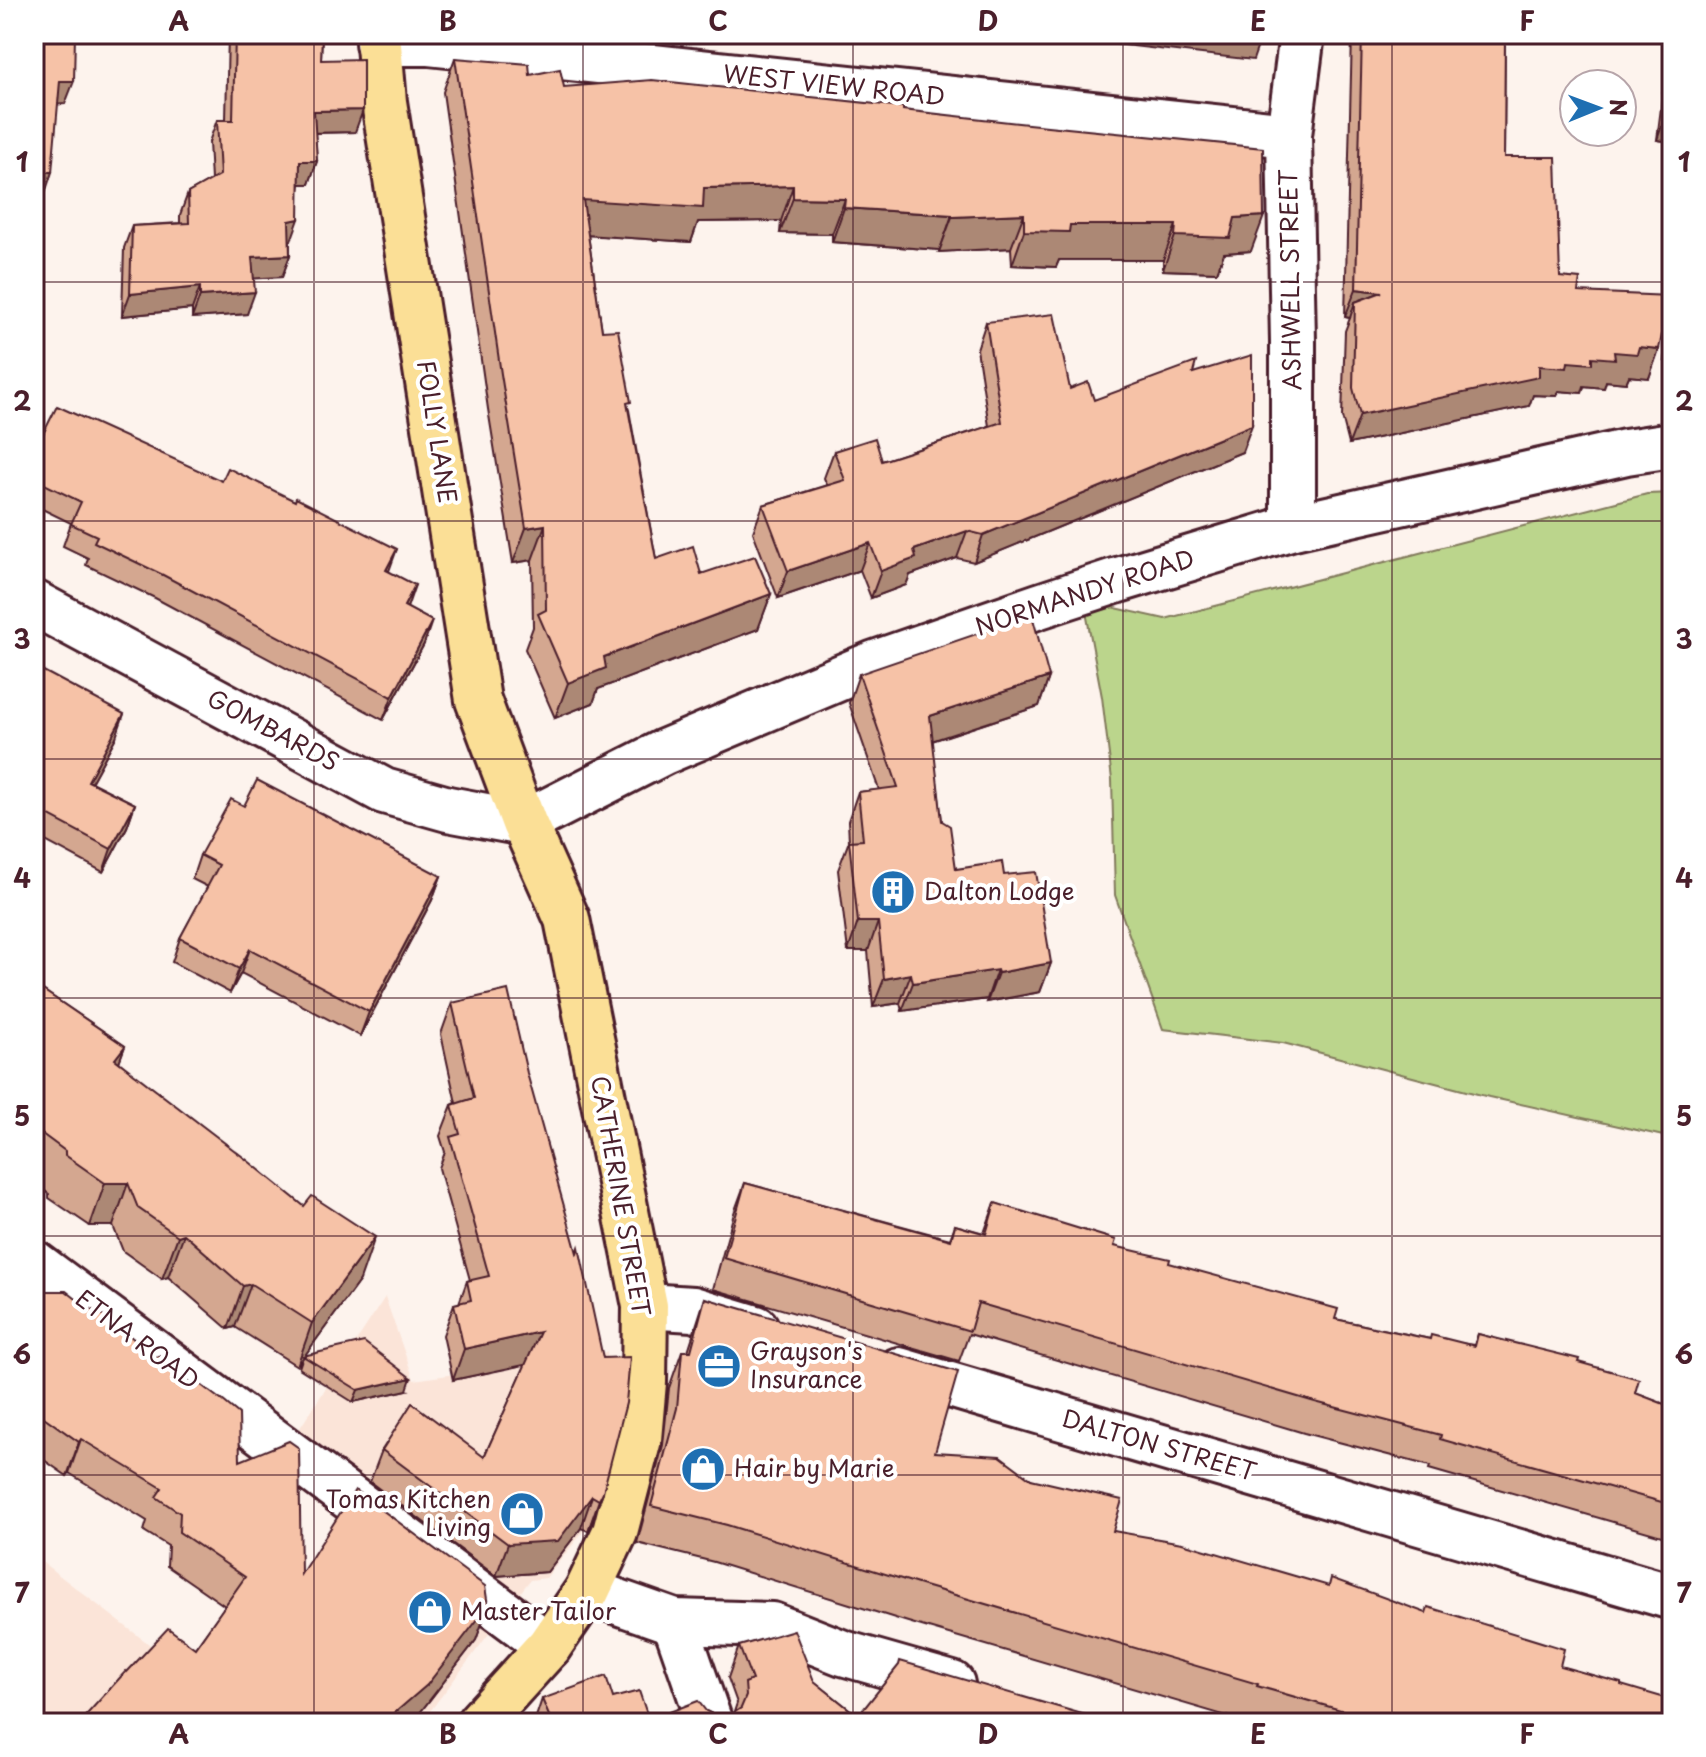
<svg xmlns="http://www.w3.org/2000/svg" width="1706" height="1757" viewBox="0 0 1706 1757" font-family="'Playpen Sans',sans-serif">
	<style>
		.built { fill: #fbe4d8 }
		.green { fill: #bbd58c; stroke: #827a5c; stroke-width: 2 }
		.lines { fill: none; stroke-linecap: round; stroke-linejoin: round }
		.street-casing { stroke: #4a1f2b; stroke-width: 50 }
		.primary-casing { stroke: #4a1f2b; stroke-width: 50 }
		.street { stroke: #fff; stroke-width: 44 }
		.primary { stroke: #fbdf96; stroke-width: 44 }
		.wall { fill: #d4a790; stroke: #4a1f2b; stroke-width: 2 }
		.shaded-wall { fill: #ac8875; stroke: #4a1f2b; stroke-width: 2 }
		.building { fill: #f6c2a7; stroke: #4a1f2b; stroke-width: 2 }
		.grid { fill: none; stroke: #4a1f2b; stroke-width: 2; stroke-opacity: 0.55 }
		.labels { text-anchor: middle; stroke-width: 8; stroke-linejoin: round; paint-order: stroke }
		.street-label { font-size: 24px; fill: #4a1f2b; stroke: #fff }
		.poi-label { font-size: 24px; fill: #4a1f2b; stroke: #fff; text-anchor: start }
		.neatline { fill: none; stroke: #4a1f2b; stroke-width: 3 }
		.grid-label { font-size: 26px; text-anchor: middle; font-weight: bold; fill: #4a1f2b }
	</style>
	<rect width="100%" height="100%" fill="#fdf3ed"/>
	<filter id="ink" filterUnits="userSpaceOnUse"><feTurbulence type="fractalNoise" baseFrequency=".0125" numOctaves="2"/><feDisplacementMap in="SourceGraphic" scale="16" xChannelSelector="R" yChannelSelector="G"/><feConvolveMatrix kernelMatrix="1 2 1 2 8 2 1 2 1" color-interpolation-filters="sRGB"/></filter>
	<g filter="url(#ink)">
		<!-- built -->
		<g class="built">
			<path d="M385,1297L414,1380L607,1352L610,1395L583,1532L546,1578L530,1580L421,1723H198L218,1701L371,1485L298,1431Z"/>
			<path d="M34,1556L218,1697L194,1723H34Z"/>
		</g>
		<!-- green -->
		<path class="green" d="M1672,493V1138L1489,1097L1283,1043L1163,1029L1115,895L1112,780L1102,697L1084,601L1165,619L1647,494Z"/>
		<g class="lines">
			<!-- street casing -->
			<g class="street-casing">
				<g id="street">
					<path d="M378,43H429L1289,135"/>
					<path d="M1293,527V342L1289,135L1302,34"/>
					<path d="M34,603L384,791L448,809L524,823L664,752L875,663L1039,606L1115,581L1293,527L1626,452L1672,445"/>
					<path d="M34,1263L549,1646"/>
					<path d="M645,1306L693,1309L756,1328"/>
					<path d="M899,1370L1672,1597"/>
					<path d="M587,1591L675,1622L772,1625L843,1653L952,1684"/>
					<path d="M675,1622L710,1723"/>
				</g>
			</g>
			<!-- primary casing -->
			<g class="primary-casing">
				<path id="primary" d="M378,34L384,102L478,700L524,823L567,919L645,1306L644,1382L639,1439L615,1532L587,1591L549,1646L479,1723"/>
			</g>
			<!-- street -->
			<use href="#street" class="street"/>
			<!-- primary -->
			<use href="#primary" class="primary"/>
		</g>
		<!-- wall -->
		<g class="wall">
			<path d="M228,34H322L321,60L355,132L315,133L317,161L309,184H300L291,241H290V255L282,277L253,278L247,314L192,318V309L122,316L124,248L132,226L180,223V215L188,193L211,180L209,142L217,120H226Z"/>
			<path d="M1352,34H1505L1504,157L1560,277L1578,292L1659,349L1649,378L1629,376L1626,383L1606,381L1604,388L1584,386L1582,393L1559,391L1557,396L1533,395L1529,406L1349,444L1342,417L1345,331L1350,318L1345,317Z"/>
			<path d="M1665,34H1672V142L1657,140L1669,43L1664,42Z"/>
			<path d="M455,58L530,75L564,87L903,110L1251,251L1224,253L1217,272L1163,270V260H1059L1056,267L1012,265L1011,248L939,252L940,250L832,242V234L780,233L781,221L698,222L691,242L588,235L602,331L629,410L656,559L771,594L758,629L598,689L593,703L555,718L525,649L533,627L532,560L513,563L488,409L443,92Z"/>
			<path d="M1672,306V362L1665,361Z"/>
			<path d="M986,322L1070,389L1094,400L1193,373L1242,452L974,562L957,558L910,575L906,585L871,598L860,570L778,598L753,532L763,505L827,485L824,478L834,451L882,461L989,426L977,349Z"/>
			<path d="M34,452L389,571L424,644L383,720L155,598L86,565L88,558L63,546L71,523L34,505Z"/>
			<path d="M34,666L116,737L91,782L135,804L127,827L103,872L34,835Z"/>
			<path d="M859,674L1049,677L1039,706L932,741L942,821L956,869L1004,875L1051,963L1040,992L987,1002V999L902,1011L900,1003L873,1007L868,951H848L838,870L849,841L848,821L858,792L879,790L849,703Z"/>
			<path d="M200,855L441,876L432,900L360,1036L241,973L230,993L172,962L180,938L208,887L192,879Z"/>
			<path d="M34,984L125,1046L119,1062L360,1280L305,1355L407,1390L353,1402L299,1368L302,1359L297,1366L235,1327L228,1329L168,1277L162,1279L123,1251L113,1226H90L49,1198V1194L34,1183Z"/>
			<path d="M452,1003L603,1492L588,1531L581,1528L547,1572L496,1576L370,1482L382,1450L484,1457L526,1364L453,1380L443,1335L454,1304L459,1303L467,1281L470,1280L439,1168L445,1152L440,1136L452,1105L456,1103L441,1034Z"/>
			<path d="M745,1183L950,1239L955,1225L984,1233L995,1203L1114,1246L1335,1319L1430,1339L1474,1345L1478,1334L1578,1362L1635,1393L1672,1407V1539L1429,1469L1430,1466L1304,1433L969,1334L959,1361L713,1289L734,1213Z"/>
			<path d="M34,1265L38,1291L240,1461L301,1574L488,1606L476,1640L415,1719L127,1672L195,1648L225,1606L167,1566L168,1546L144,1531L147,1521L69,1473L67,1476L34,1453Z"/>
			<path d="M705,1298L935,1452L1031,1479L1113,1531L1621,1685L1672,1723H1243L1244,1721L908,1622L714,1562L637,1543L663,1445L669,1388L682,1351H688Z"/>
			<path d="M739,1646L814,1681L858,1716L1109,1723H534L542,1699L613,1698L649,1720L706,1711L716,1716H729L734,1712L737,1703L728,1678Z"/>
		</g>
		<!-- shaded-wall -->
		<g class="shaded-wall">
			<path d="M1029,34H1262L1253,60Z"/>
			<path d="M1667,34H1672L1669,43L1664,42Z"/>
			<path d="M60,81H74L65,104L51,105Z"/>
			<path d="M363,110L355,132L306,133L314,111Z"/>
			<path d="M1665,117L1672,118V142L1657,140Z"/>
			<path d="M300,161H317L309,184H292Z"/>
			<path d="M34,172H52L44,196H34Z"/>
			<path d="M793,186L781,221L698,222L691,242L570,234L583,200L704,188Z"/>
			<path d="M793,198L845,199L832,234L780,233Z"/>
			<path d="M844,208L952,215L940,250L832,242Z"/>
			<path d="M1024,214L1011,248L939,252L952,217Z"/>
			<path d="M1264,216L1251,251L1224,253L1217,272L1163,270L1175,236L1235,218Z"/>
			<path d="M299,219L291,241L281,243L289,221Z"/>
			<path d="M1070,225H1176L1163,260H1059L1056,267L1012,265L1024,231Z"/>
			<path d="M290,255L282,277L244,279L252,257Z"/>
			<path d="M200,287L192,309L122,316L130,294Z"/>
			<path d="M1356,289L1382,292L1355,302L1350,318L1345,317Z"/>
			<path d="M255,292L247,314L192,318L200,296Z"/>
			<path d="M1672,342V362L1665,361Z"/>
			<path d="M1639,347L1659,349L1649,378L1629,376L1626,383L1606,381L1604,388L1584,386L1582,393L1559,391L1557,396L1533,395L1529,406L1349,444L1360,415L1539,366L1568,362Z"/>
			<path d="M1252,425L1242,452L974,562L983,535Z"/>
			<path d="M545,525L532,560L513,563L526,528Z"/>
			<path d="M967,531L957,558L910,575L906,585L871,598L881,571L914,550Z"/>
			<path d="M870,543L860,570L778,598L788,571Z"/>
			<path d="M397,549L389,571L386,570Z"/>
			<path d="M415,585L407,608L404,606Z"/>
			<path d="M771,594L758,629L598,689L593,703L555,718L568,683L604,657Z"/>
			<path d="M432,621L424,644L383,720L392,697Z"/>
			<path d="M1049,677L1039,706L919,745L930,716Z"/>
			<path d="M124,714L116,737L80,803L88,781Z"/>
			<path d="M135,804L127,827L103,872L111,849Z"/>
			<path d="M441,876L432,900L360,1036L369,1012Z"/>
			<path d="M858,922H878L868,951H848Z"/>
			<path d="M250,949L241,973L230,993L239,969Z"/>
			<path d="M1051,963L1040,992L987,1002L998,973Z"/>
			<path d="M997,970L987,999L902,1011L913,983Z"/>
			<path d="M911,974L900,1003L873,1007L884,979Z"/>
			<path d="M125,1046L109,1089L115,1059Z"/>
			<path d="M105,1183H128L113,1226H90Z"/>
			<path d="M184,1234L168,1277L162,1279L178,1236Z"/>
			<path d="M375,1237L360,1280L297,1366L312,1323Z"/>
			<path d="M251,1284L235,1327L228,1329L243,1286Z"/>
			<path d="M540,1332L529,1364L453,1380L464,1349Z"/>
			<path d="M411,1378L407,1390L353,1402L358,1390Z"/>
			<path d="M81,1439L69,1473L67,1476L79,1442Z"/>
			<path d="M603,1492L591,1523L588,1531L599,1500Z"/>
			<path d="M592,1496L581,1528L547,1572L496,1576L508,1544Z"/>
			<path d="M488,1606L476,1640L415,1719L410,1723H383Z"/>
		</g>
		<!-- building -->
		<g class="building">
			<path d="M34,34H75L74,81H60L52,172H34Z"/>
			<path d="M235,34H322L321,60L363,59V110L314,111L317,161H300L299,219L289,221L290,255L252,257L255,292L200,296V287L130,294L132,226L189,223L188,193L220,175L217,120H233Z"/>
			<path d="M1362,34H1505L1504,157H1556L1560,277L1580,279L1578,292L1670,296L1659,349L1639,347L1637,354L1614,352L1615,359L1592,357V364L1568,362L1567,368L1539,366V377L1360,415L1353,388L1355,302L1382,292L1356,289Z"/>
			<path d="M455,58L529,64L530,75L560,69L564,87L652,80L903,107V110L1028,124L1263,148L1264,216L1235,218L1230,238L1175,236L1176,225H1070L1069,232L1024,231V214L952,217V215L844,208L845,199L793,198V186L704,188L703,208L583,200L602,331L618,330L631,402L627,403L656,559L693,546L701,574L755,556L771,594L604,657L606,668L568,683L538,614L546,610L545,525L526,528L501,374Z"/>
			<path d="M1672,63V118L1665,117Z"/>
			<path d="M1054,314L1070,389L1088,382L1094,400L1196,362L1193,373L1252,355V425L983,535L967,531L914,550L916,558L881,571L870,543L788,571L763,505L845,480L834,451L875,438L882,461L1002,422L986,322Z"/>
			<path d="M57,406L222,481L228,468L295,501L296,498L397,549L386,570L415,585L404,606L432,621L392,697L163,575L94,542L97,536L71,524L81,502L34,479V452Z"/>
			<path d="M1032,615L1049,677L930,716L942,821L950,826L956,869L1002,862L1004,875L1036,872L1051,963L998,973L997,970L913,983L911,974L884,979L878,922H858L849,841L863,840L858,792L898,787L859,674Z"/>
			<path d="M34,666L124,714L88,781L135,804L111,849L34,808Z"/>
			<path d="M257,780L441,876L369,1012L250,949L239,969L180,938L219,865L200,855L231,799L244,806Z"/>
			<path d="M34,984L125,1046L115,1059L247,1160L304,1206L312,1196L375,1237L312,1323L251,1284L243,1286L184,1234L178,1236L138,1208L128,1183H105L65,1155V1151L34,1128Z"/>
			<path d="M508,990L527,1073L577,1253L579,1247L603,1358L630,1357L626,1403L603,1492L599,1500L592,1496L558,1541L508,1544L382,1450L412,1403L484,1457L540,1332L464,1349L454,1304L471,1300L467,1281L489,1276L450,1137L460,1134L452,1105L474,1098L452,1003Z"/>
			<path d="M745,1183L951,1240L955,1225L986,1234L995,1203L1116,1240L1114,1246L1170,1259L1169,1263L1338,1309L1335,1319L1430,1339L1431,1335L1475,1346L1478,1334L1579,1359L1578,1362L1639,1379L1635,1393L1672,1407V1505L1440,1439L1441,1435L1315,1402L978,1303L970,1331L724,1258Z"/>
			<path d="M34,1265L38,1291H66L84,1305L109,1319L156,1357L160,1356L191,1385L197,1382L221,1400H222L239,1414L240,1461L289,1441L299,1448L301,1574L355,1490L485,1586L488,1606L427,1685L383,1723H79L126,1671L127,1672L168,1628L195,1648L245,1577L179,1532L180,1513L156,1497L162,1488L81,1439L79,1442L34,1410Z"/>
			<path d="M705,1298L958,1372L935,1452L1000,1456L1031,1479L1122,1500L1113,1531L1182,1543L1329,1586L1331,1578L1426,1613L1428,1607L1564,1649L1560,1666L1621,1683V1685L1672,1700V1723H1386L1257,1686L1258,1684L921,1585L727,1525L651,1506L677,1408L682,1351H691Z"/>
			<path d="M364,1342L411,1378L358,1390L303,1356Z"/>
			<path d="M794,1630L814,1681L858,1716L899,1665L900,1661L1089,1716H1098L1109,1723H552L542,1699L606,1676L613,1698L639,1691L649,1720L698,1701L706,1711L716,1716H729L741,1708L746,1696L745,1683L752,1680L739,1646Z"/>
		</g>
	</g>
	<!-- grid -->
	<path class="grid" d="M314,34V1723M583,34V1723M853,34V1723M1123,34V1723M1392,34V1723M34,282H1672M34,521H1672M34,759H1672M34,998H1672M34,1236H1672M34,1475H1672"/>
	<!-- icons -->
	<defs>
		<g id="building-disc" transform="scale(2.3)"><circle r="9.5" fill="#1f6fb2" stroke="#fff"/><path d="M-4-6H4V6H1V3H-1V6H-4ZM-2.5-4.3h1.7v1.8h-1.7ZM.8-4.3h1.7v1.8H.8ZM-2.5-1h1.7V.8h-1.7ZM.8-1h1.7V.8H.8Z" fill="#fff"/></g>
		<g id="office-disc" transform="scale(2.3)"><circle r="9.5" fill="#1f6fb2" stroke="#fff"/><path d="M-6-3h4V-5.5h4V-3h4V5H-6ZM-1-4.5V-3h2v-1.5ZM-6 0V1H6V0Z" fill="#fff"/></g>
		<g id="shop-disc" transform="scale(2.3)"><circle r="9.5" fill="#1f6fb2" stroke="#fff"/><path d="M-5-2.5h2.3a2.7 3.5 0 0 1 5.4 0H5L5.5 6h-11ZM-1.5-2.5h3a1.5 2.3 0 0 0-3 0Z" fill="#fff"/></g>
	</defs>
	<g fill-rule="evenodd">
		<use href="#building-disc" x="893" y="892"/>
		<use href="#office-disc" x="719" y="1366"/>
		<use href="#shop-disc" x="703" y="1469"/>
		<use href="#shop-disc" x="522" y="1514"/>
		<use href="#shop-disc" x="430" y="1612"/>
	</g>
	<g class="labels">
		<!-- street labels -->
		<g class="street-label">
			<text transform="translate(834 86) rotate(6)" y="8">WEST VIEW ROAD</text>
			<text transform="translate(1291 280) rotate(-91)" y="8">ASHWELL STREET</text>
			<text transform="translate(436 432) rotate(81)" y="8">FOLLY LANE</text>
			<text transform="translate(1085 593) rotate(-18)" y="8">NORMANDY ROAD</text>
			<text transform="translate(273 731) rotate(28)" y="8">GOMBARDS</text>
			<text transform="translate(620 1196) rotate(80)" y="8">CATHERINE STREET</text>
			<text transform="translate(137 1340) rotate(37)" y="8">ETNA ROAD</text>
			<text transform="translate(1159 1446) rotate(16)" y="8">DALTON STREET</text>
		</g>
		<!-- poi labels -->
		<g class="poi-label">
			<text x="924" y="900">Dalton Lodge</text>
			<text x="750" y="1360">Grayson's<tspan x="750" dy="28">Insurance</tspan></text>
			<text x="734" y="1477">Hair by Marie</text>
			<text x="491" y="1508" text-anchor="end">Tomas Kitchen<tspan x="491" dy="28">Living</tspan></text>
			<text x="461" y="1620">Master Tailor</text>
		</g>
	</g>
	<!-- margin -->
	<rect width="1706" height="1757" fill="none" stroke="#fff" stroke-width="88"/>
	<!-- north arrow -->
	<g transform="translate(1598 108) rotate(89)"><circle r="38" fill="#ffffff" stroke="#b7a5aa" stroke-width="2"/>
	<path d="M0-6L14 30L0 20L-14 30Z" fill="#1f6fb2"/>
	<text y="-12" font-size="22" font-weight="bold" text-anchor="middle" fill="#4a1f2b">N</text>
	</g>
	<rect x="44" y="44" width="1618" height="1669" class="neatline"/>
	<g class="grid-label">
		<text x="179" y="31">A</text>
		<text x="448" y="31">B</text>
		<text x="718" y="31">C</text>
		<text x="988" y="31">D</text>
		<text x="1258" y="31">E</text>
		<text x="1527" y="31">F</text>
		<text x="22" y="172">1</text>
		<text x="1684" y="172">1</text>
		<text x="22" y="411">2</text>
		<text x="1684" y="411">2</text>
		<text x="22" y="649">3</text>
		<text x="1684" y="649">3</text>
		<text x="22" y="888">4</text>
		<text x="1684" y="888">4</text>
		<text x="22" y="1126">5</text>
		<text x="1684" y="1126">5</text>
		<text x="22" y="1364">6</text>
		<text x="1684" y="1364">6</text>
		<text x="22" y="1603">7</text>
		<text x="1684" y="1603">7</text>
		<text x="179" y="1744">A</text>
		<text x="448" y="1744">B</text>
		<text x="718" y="1744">C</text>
		<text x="988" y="1744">D</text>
		<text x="1258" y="1744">E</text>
		<text x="1527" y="1744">F</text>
	</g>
</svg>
